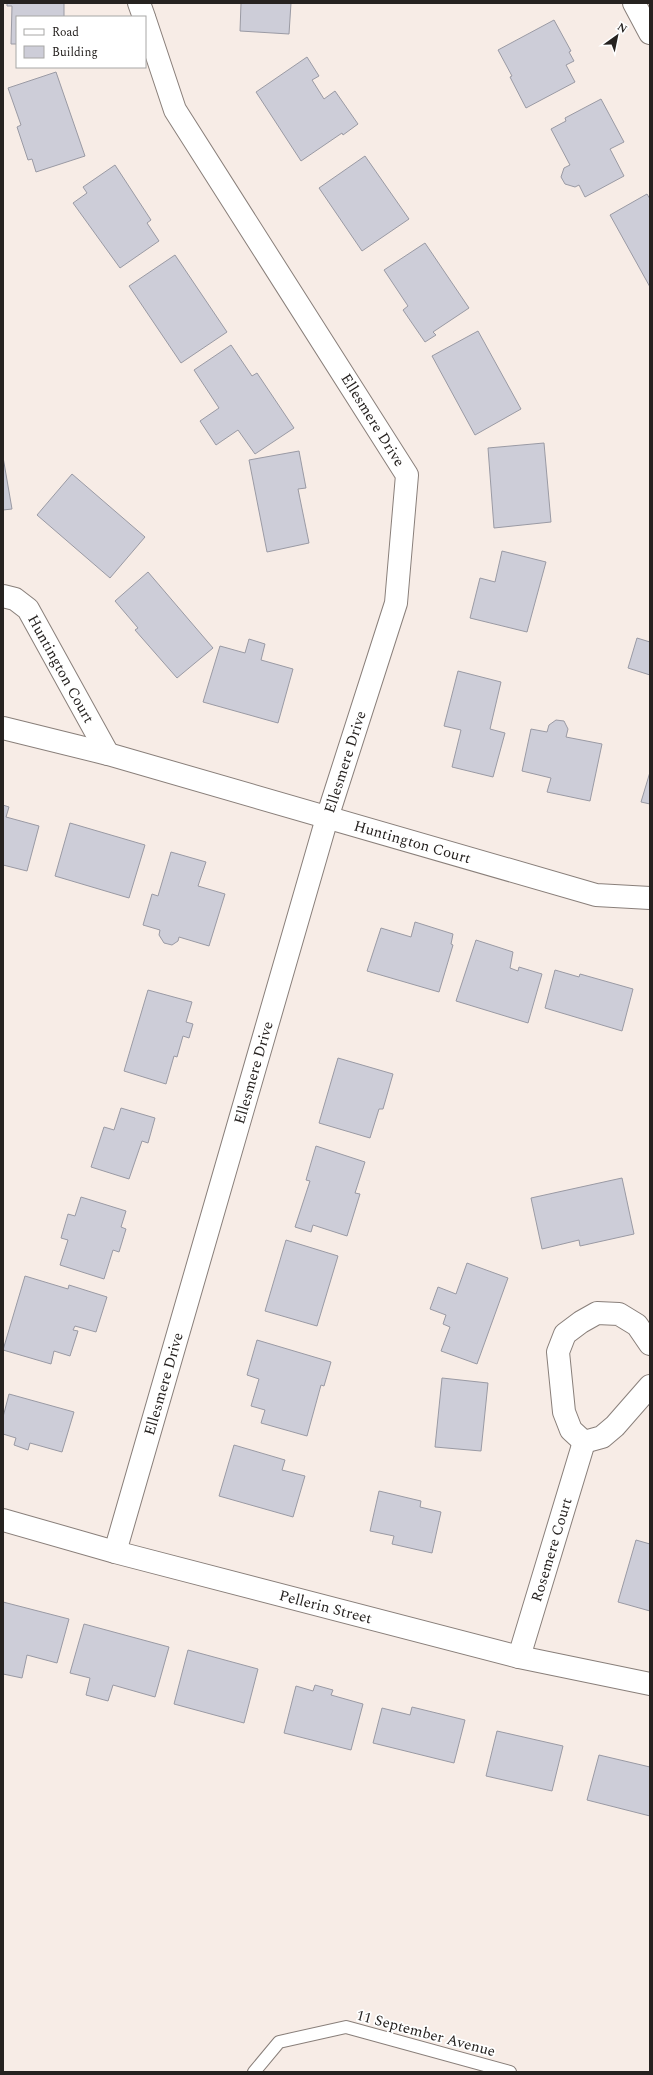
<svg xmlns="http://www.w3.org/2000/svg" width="653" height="2075" viewBox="0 0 653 2075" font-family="Spectral,serif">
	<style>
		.building { fill: #cdcdd8; stroke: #9a9aa4 }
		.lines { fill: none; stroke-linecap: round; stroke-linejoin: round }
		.service-casing { stroke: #897f7a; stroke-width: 14 }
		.minor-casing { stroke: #897f7a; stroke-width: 24 }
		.service { stroke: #fff; stroke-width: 12 }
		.minor { stroke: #fff; stroke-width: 22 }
		.labels { text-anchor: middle; stroke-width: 3.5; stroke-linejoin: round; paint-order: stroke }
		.street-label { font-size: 15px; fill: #262220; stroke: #fff }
	</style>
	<rect width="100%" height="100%" fill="#f7ece6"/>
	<!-- building -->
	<g class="building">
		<path d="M7,3H64V17H17V44H11L12,6H7Z"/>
		<path d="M241,3H291L289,34L240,31Z"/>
		<path d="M554,20L571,51L569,52L574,61L566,65L575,82L526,108L510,77L512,76L498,50Z"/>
		<path d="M307,57L319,76L312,80L324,99L335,91L358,124L343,135L342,133L301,161L256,92Z"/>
		<path d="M56,72L85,156L36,172L32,159L28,160L17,127L21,125L8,88Z"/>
		<path d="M601,99L624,142L610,149L624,176L585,197L579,185L575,187L565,184L561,177L564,168L570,165L551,129L566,121L565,118Z"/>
		<path d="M365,156L409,219L362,251L319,188Z"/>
		<path d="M115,165L151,220L147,223L159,241L120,268L73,203L87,193L83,187Z"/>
		<path d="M647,194L650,199V287L610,215Z"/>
		<path d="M425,243L469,308L433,332L436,335L425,342L403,310L408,306L384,270Z"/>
		<path d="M175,255L227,332L181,363L129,286Z"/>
		<path d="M478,331L521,409L475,435L432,356Z"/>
		<path d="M231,345L252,376L257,373L294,428L255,454L238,430L216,445L200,421L219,408L194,370Z"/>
		<path d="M544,443L551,522L494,528L488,448Z"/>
		<path d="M299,451L306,488L298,489L309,543L267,552L249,460Z"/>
		<path d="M3,457L12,509L3,510Z"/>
		<path d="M72,474L145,537L110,578L37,515Z"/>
		<path d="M502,551L546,562L527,632L470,618L480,578L495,582Z"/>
		<path d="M148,572L213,648L177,678L135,630L138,628L115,601Z"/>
		<path d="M637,638L650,642V675L628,668Z"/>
		<path d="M249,639L265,644L261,660L293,669L278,723L203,702L220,646L245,653Z"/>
		<path d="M458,671L501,682L490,729L505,733L493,777L452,767L461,730L444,726Z"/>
		<path d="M556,720L564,721L568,729L566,737L602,744L590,801L547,792L551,778L522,771L531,729L547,732L549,725Z"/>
		<path d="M650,772V804L641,802Z"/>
		<path d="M3,805L9,807L6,817L39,826L27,871L3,865Z"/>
		<path d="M70,823L145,845L129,898L55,876Z"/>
		<path d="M171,852L206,862L198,886L225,894L209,946L179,937L178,941L172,945L164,943L159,935L160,930L143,925L152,894L158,896Z"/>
		<path d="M415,922L453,934L451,944L453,945L439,992L367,971L381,928L411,937Z"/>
		<path d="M476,940L513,952L510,968L518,971L519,967L542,974L528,1023L456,1001Z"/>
		<path d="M555,970L579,977L580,974L633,989L622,1031L545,1008Z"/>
		<path d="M148,990L192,1002L186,1022L193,1024L189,1038L183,1036L177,1057L174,1056L166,1084L124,1071Z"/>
		<path d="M338,1058L393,1074L383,1109H379L370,1138L319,1123Z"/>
		<path d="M121,1108L155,1118L148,1143L142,1141L129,1179L91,1167L104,1127L114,1130Z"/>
		<path d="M316,1146L365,1162L355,1193L360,1194L347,1236L313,1225L311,1232L295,1227L310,1181L306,1180Z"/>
		<path d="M622,1178L634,1234L580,1246L579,1240L542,1249L531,1198Z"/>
		<path d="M81,1197L126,1211L121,1227L126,1229L119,1252L113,1250L104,1279L60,1265L68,1240L61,1238L68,1214L75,1216Z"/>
		<path d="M286,1240L338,1256L317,1326L265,1311Z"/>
		<path d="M467,1263L508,1278L477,1364L441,1351L450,1327L443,1324L446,1315L430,1309L438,1287L456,1294Z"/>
		<path d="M25,1276L68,1289L69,1285L107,1297L96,1332L75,1326L73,1330L78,1331L70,1356L54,1351L51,1364L3,1350Z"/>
		<path d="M257,1340L331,1362L324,1386L321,1385L307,1436L261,1423L265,1410L251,1406L259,1379L247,1375Z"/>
		<path d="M442,1378L488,1383L481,1451L435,1447Z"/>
		<path d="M9,1394L74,1412L62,1452L30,1443L28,1450L14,1445L16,1438L3,1434V1417Z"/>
		<path d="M234,1445L285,1460L282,1470L305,1476L293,1517L219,1496Z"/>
		<path d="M379,1491L421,1501L420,1507L441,1512L432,1553L392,1544L394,1536L370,1531Z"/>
		<path d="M636,1540L650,1544V1611L618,1602Z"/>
		<path d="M3,1602L69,1619L57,1663L27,1655L22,1678L3,1674Z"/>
		<path d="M84,1624L169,1647L155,1697L113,1685L108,1701L86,1695L90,1678L70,1673Z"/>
		<path d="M188,1650L258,1669L244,1723L174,1704Z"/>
		<path d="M315,1685L333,1690L331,1695L363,1704L351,1750L284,1733L296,1686L313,1691Z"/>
		<path d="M412,1707L465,1720L454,1763L373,1743L382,1708L410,1715Z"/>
		<path d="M497,1731L563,1746L552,1791L486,1776Z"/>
		<path d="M599,1755L650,1767V1816L587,1800Z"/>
	</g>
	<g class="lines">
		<!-- service casing -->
		<g class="service-casing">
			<path id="service" d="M254,2072L279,2042L346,2027L510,2072"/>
		</g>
		<!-- minor casing -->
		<g class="minor-casing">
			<g id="minor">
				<path d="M139,3L144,17"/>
				<path d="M634,3L650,33"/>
				<path id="s1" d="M3,596L15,599L28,609L108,754"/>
				<path id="s2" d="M3,728L108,754L596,895L650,898"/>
				<path d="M584,1442L571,1430L564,1412L558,1352L565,1334L581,1322L597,1313L619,1314L637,1325L650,1344"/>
				<path d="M584,1442L602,1437L615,1426L650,1386"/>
				<path id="s3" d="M3,1520L115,1552L519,1657L650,1684"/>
				<path id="s4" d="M115,1552L327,818L396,603L407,475L175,110L145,20"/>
				<path id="s5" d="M519,1657L584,1442"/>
			</g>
		</g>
		<!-- service -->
		<use href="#service" class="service"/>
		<!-- minor -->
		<use href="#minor" class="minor"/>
	</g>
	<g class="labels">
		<!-- street labels -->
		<g class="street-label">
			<text transform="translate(373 420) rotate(58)" y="5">Ellesmere Drive</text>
			<text dy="5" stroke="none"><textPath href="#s1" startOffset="97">Huntington Court</textPath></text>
			<text dy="5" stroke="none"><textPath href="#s4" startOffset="823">Ellesmere Drive</textPath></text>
			<text dy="5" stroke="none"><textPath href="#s2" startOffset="425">Huntington Court</textPath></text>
			<text dy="5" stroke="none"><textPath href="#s4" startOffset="499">Ellesmere Drive</textPath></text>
			<text dy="5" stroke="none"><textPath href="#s4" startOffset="175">Ellesmere Drive</textPath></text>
			<text dy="5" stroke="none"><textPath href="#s5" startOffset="112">Rosemere Court</textPath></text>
			<text dy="5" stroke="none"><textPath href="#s3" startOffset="334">Pellerin Street</textPath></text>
			<text transform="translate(426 2033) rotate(15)" y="5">11 September Avenue</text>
		</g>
	</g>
	<!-- border -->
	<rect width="653" height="2075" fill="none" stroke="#262220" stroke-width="8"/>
	<!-- legend -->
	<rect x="16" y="16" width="130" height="52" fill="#ffffff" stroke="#a8a7a6"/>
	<rect x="24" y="29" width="20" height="6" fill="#ffffff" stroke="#a8a7a6"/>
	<text x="52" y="36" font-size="12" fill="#262220">Road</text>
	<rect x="24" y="46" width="20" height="12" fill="#cdcdd8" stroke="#a8a7a6"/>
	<text x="52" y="56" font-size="12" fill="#262220">Building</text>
	<!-- north arrow -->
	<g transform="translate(617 36) rotate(33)" stroke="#ffffff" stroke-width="3" paint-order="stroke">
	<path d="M0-3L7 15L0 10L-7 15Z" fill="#262220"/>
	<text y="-6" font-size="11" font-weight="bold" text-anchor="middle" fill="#262220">N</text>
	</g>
</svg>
